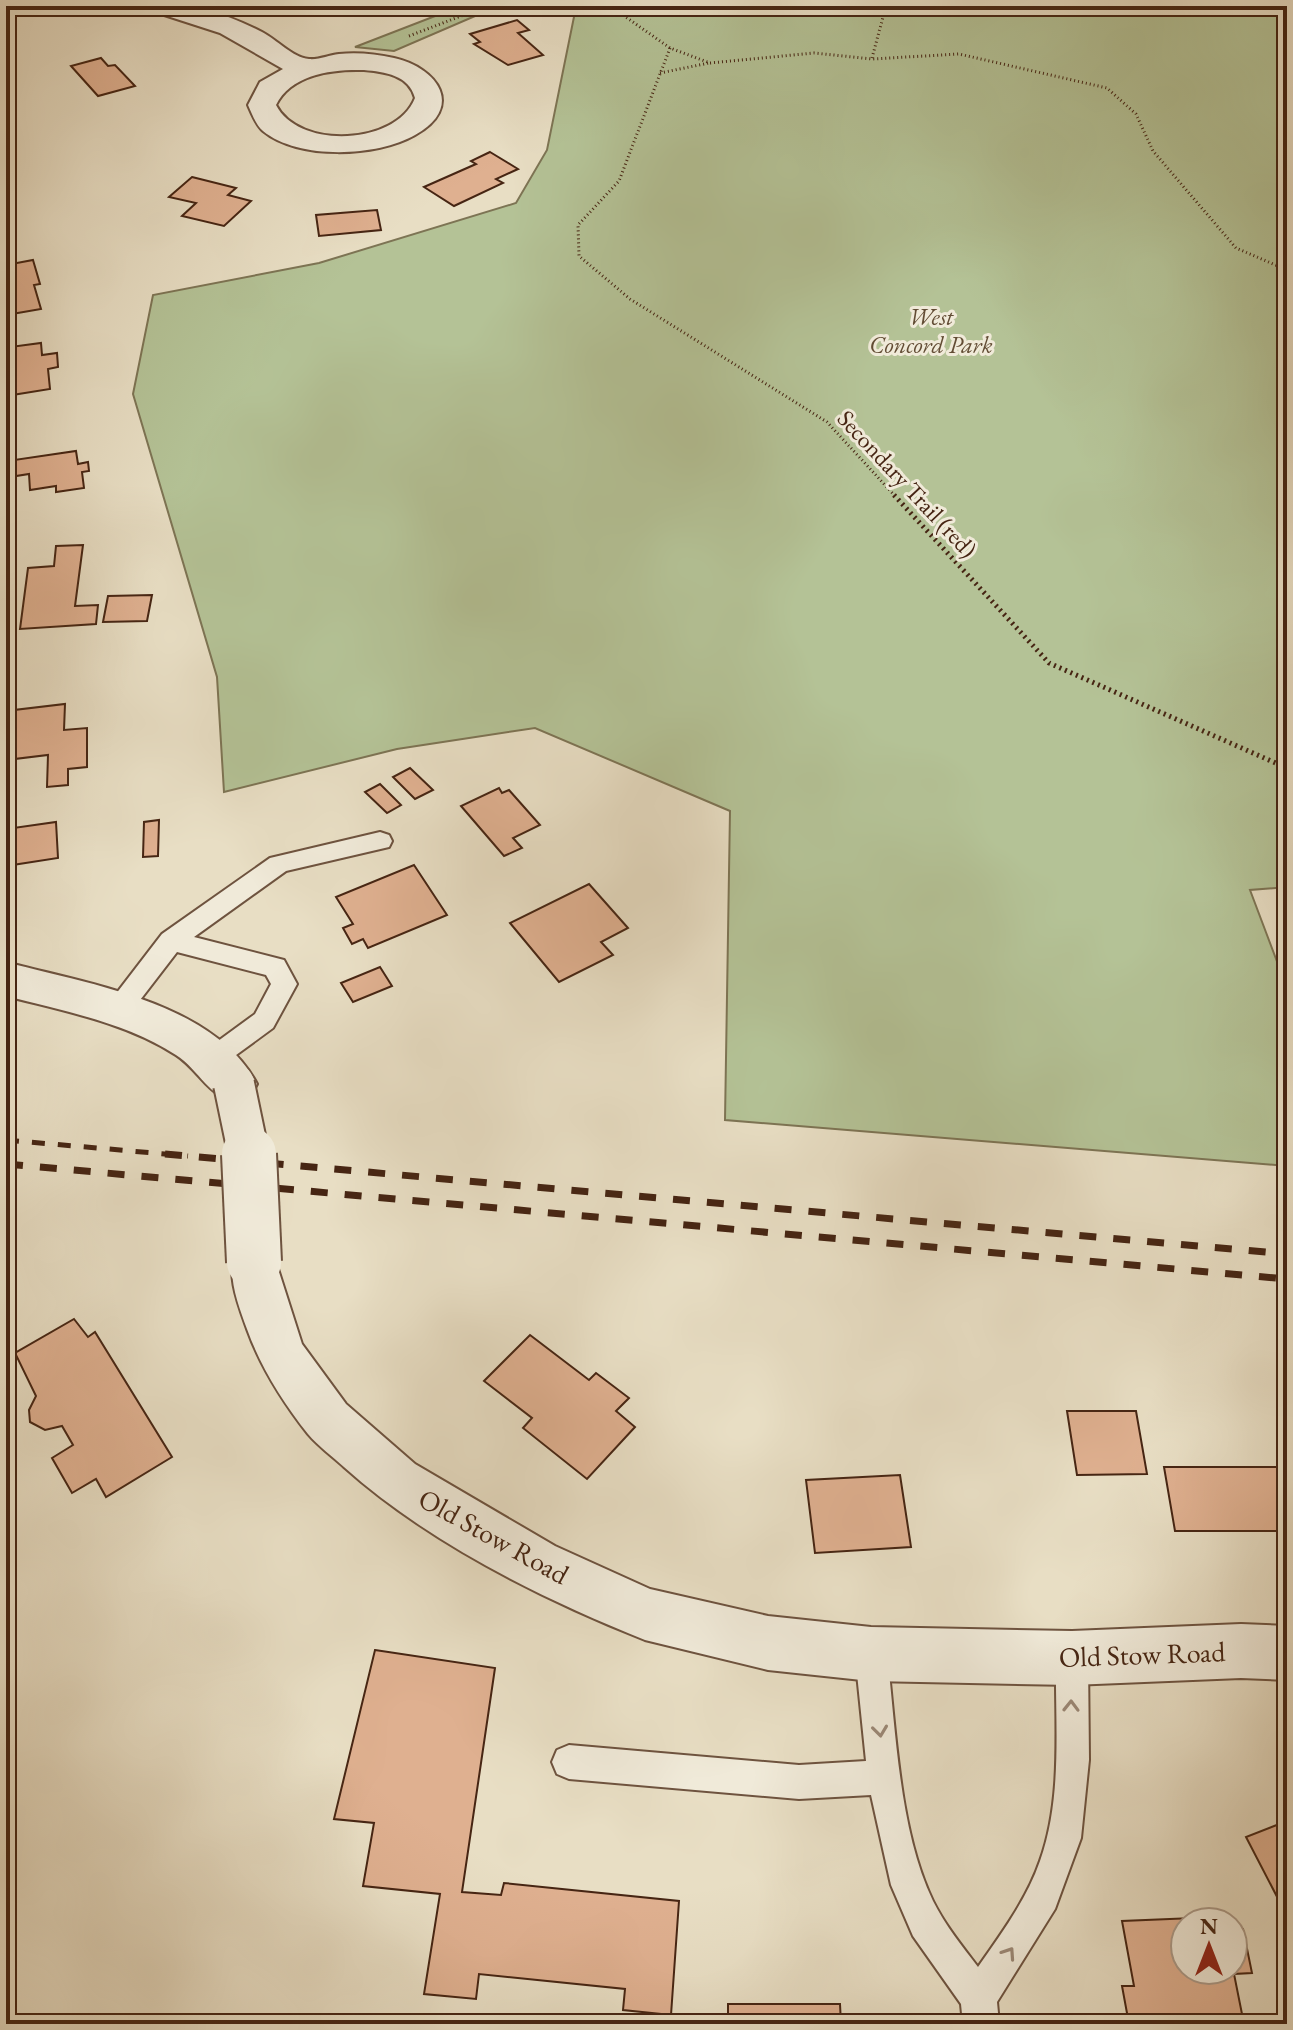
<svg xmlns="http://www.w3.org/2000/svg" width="1293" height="2030" viewBox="0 0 1293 2030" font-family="'EB Garamond',serif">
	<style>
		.green { fill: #b4c296; stroke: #7d7454; stroke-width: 2 }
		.building { fill: #dfb090; stroke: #462513; stroke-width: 2 }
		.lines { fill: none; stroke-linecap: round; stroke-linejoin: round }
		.lane-casing { stroke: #6e533f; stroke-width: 4 }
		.street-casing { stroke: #6e533f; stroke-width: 4 }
		.path-far1 { stroke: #462513; stroke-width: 3; stroke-dasharray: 1 3; stroke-linecap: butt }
		.path { stroke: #462513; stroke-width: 5; stroke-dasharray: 2 4; stroke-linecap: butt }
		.lane { fill: #f0ead9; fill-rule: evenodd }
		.street { fill: #f0ead9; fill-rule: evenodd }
		.rail-far1 { stroke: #462513; stroke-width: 5; stroke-dasharray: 13 13; stroke-linecap: butt }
		.rail { stroke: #462513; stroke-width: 7; stroke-dasharray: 17 17; stroke-linecap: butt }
		.street-bridge-far1-casing { stroke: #6e533f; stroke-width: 44; stroke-linecap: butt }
		.street-bridge-casing { stroke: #6e533f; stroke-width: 58; stroke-linecap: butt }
		.street-bridge-far1 { stroke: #f0ead9; stroke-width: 40 }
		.street-bridge { stroke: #f0ead9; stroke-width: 54 }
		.oneway { stroke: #9b8876 }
		.labels { text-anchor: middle; stroke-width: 6; stroke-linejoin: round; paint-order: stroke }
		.far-park-label { font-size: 24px; font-style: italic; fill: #624c34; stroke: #f0ead9 }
		.far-street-label { font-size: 24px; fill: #462513; stroke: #f0ead9 }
		.street-label { font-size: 28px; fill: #462513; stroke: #f0ead9 }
	</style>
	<rect width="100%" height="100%" fill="#e8dec4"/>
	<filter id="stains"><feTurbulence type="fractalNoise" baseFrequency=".0025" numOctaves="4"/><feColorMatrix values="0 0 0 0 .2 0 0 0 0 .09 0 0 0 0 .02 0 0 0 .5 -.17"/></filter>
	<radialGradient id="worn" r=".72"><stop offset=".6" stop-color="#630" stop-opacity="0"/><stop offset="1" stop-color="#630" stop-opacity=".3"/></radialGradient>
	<!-- green -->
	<path class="green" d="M461,6H1287V887L1250,890L1287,988V1166L725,1120L730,811L535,728L397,749L224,792L217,677L133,394L153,295L319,263L516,203L547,150L576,7L489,10L394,51L355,47Z"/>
	<!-- building -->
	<g class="building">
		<path d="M291,6H358L352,13L336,11L334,14L289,9Z"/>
		<path d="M517,20L529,30L518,33L543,55L508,65L474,44L480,42L470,34Z"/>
		<path d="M101,58L108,66L115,65L135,86L98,96L71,66Z"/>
		<path d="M490,152L518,169L496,179L503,183L454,206L424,187L476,164L471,161Z"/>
		<path d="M192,177L236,188L228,195L251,201L224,226L182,216L196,203L169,197Z"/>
		<path d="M377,210L381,230L319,236L316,215Z"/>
		<path d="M33,260L40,284L34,285L41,309L6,315V265Z"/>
		<path d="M41,343L42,355L57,353L58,367L48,369L50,389L6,396V363L12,362L10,347Z"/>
		<path d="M76,451L78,464L88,462L89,471L82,472L84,488L56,492V486L30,490L29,474L16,476L14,460Z"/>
		<path d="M83,545L75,606L98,605L96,624L20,629L28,568L54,566L56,546Z"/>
		<path d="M152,595L147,621L103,622L108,596Z"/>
		<path d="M65,704L64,730L87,728V767L68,769V785L47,787L48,755L6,760V711Z"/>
		<path d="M410,768L433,790L415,799L393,777Z"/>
		<path d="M380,784L401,805L387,813L365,792Z"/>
		<path d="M499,788L502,793L509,790L540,825L513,838L522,848L504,856L461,806Z"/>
		<path d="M159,820L158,856L143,857L144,822Z"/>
		<path d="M56,822L58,858L6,866V829Z"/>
		<path d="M414,865L447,915L368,948L363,939L352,944L343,928L353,924L336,897Z"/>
		<path d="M589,884L628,928L601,942L613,955L559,982L510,923Z"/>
		<path d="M380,967L392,986L353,1002L341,983Z"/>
		<path d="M74,1319L88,1337L95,1332L172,1457L106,1497L96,1479L72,1493L52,1458L73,1445L62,1426L45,1430L30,1422L29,1410L36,1396L15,1353Z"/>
		<path d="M530,1335L589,1380L596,1373L629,1398L616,1411L635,1427L587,1479L523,1428L532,1418L484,1381Z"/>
		<path d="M1067,1411H1136L1147,1474L1077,1475Z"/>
		<path d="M1164,1467H1287V1531H1175Z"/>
		<path d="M900,1475L911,1547L815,1553L806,1480Z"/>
		<path d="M375,1650L495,1668L462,1892L501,1895L504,1883L679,1901L671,2015L623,2010L625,1989L479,1974L476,1999L424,1994L440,1894L363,1886L374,1823L334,1819Z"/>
		<path d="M1287,1821V1916L1246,1837Z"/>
		<path d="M1218,1917L1219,1922H1185V1970H1233V1930L1243,1929L1252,1973L1234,1974L1244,2024H1129L1122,1986H1134L1122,1921Z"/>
		<path d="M728,2004H840L841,2024H728Z"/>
	</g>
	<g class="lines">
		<!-- lane casing -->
		<g class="lane-casing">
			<g id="lane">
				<path d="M380,832L389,835L392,841L389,847L286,871L194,937L284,960L297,984L273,1028L221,1066L212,1069L203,1066L199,1059L203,1052L255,1014L271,984L266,975L177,952L127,1017L118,1020L109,1017L105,1010L109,1003L162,934L270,858Z"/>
				<path d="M871,1638L883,1643L887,1654C896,1731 899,1831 933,1901C945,1925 962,1946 978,1967C1001,1934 1027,1899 1040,1861C1063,1797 1055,1724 1056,1658L1060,1647L1072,1642L1084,1647L1088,1658L1089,1760L1081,1838L1055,1909L997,2002L999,2024H963L961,2004L913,1936L891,1885L871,1795L799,1799L569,1779L557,1774L552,1762L557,1750L569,1745L799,1765L866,1761L855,1654L859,1643Z"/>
			</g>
		</g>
		<!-- street casing -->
		<g class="street-casing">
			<g id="street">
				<path d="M151,6C196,6 221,11 262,32C276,39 293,58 309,59C319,60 329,55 339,54C357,52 376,54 394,58C438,68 465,107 415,135C377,157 298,160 263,131C256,125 252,114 248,105L260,82L283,69L220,33L155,12ZM364,70C385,72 409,75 415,98C397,145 299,150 276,105C291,74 333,69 364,70Z"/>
				<path d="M6,962C87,984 214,1002 257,1084L250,1097C212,1109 204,1073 176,1055C125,1022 63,1011 6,996Z"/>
				<path d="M254,1241L271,1247L302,1344L346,1404L415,1464L555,1546L650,1589L768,1616L871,1627L1072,1631L1241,1624L1287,1626V1680L1241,1678L1072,1685L871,1681L768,1670L645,1640C540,1598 429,1543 344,1467C333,1457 318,1446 308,1434C283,1402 261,1368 247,1329C238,1304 225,1272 237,1247Z"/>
			</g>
		</g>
		<!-- path-far1 -->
		<g class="path-far1">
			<path d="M610,6L670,48L710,63L814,53L872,59L959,54L1107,88L1136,114L1153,151L1236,248L1287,270"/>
			<path d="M409,36L487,6"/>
			<path d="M670,48L619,181L578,225L579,256L630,299L827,422L896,497"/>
			<path d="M872,58L886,6"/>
			<path d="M660,73L709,63"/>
		</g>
		<!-- path -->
		<path class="path" d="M894,495L1049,663L1287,768"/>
		<!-- lane -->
		<use href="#lane" class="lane"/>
		<!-- street -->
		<use href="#street" class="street"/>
		<!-- rail-far1 -->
		<path class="rail-far1" d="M6,1140L188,1156"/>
		<!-- rail -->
		<g class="rail">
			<path d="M165,1154L1287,1254"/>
			<path d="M6,1164L1287,1279"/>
		</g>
		<!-- street-bridge-far1 casing -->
		<g class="street-bridge-far1-casing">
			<path id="street-bridge-far1" d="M234,1084L249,1156"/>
		</g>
		<!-- street-bridge casing -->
		<g class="street-bridge-casing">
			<path id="street-bridge" d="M249,1154L254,1262"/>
		</g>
		<!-- street-bridge-far1 -->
		<use href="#street-bridge-far1" class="street-bridge-far1"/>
		<!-- street-bridge -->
		<use href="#street-bridge" class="street-bridge"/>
	</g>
	<!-- one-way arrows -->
	<defs><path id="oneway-chevron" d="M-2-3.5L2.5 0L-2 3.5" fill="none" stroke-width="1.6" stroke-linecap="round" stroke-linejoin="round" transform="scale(2)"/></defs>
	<g class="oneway">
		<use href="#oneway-chevron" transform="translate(1071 1706) rotate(-89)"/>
		<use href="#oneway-chevron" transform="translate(880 1731) rotate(83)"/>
		<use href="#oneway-chevron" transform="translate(1009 1953) rotate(-56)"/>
	</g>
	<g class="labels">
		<!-- far-park labels -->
		<g class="far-park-label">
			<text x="931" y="325">West<tspan x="931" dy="28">Concord Park</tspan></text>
		</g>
		<!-- far-street labels -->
		<g class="far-street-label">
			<text transform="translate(907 484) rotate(47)" y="8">Secondary Trail (red)</text>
		</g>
		<!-- street labels -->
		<g class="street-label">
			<text transform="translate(494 1536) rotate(29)" y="10">Old Stow Road</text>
			<text transform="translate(1142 1654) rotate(-2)" y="10">Old Stow Road</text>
		</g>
	</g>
	<!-- margin -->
	<rect width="1293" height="2030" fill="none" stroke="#e8dec4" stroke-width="32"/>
	<rect x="8" y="8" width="1277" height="2014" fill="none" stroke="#462513" stroke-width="4"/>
	<rect x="16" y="16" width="1261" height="1998" fill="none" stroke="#462513" stroke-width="2"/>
	<!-- north arrow -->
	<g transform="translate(1209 1946)"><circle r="38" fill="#f0ead9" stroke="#ac9b8a" stroke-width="2"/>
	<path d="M0-6L14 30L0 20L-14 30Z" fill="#8f2418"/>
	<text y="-12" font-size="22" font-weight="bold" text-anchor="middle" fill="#462513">N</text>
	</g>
	<rect width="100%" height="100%" filter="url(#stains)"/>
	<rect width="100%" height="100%" fill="url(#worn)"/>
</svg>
